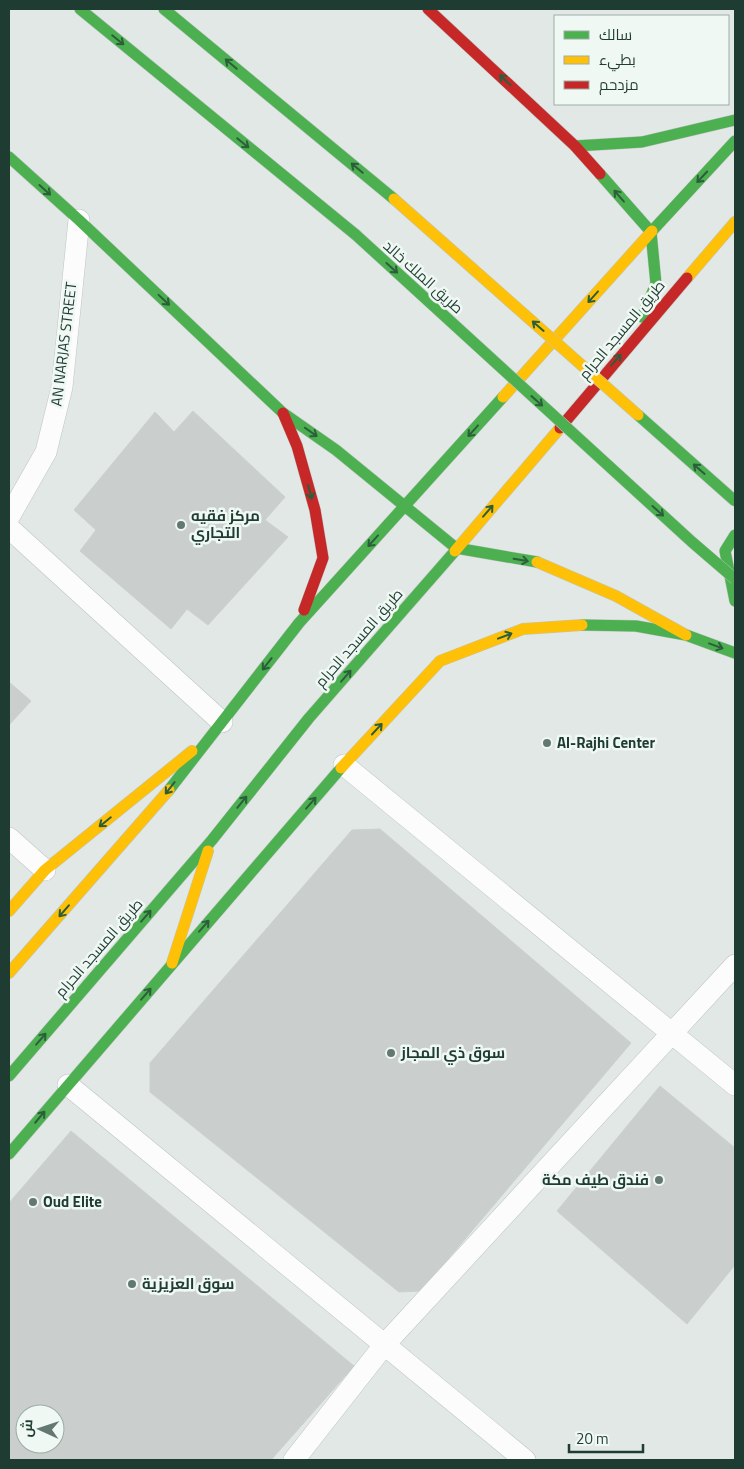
<svg xmlns="http://www.w3.org/2000/svg" width="744" height="1469" viewBox="0 0 744 1469" font-family="'Titillium Web',Cairo,sans-serif">
	<style>
		.building { fill: #cacfcd; stroke: #cbd1ce; fill-rule: evenodd }
		.lines { fill: none; stroke-linecap: round; stroke-linejoin: round }
		.street-casing { stroke: #bfc5c2; stroke-width: 22 }
		.fast-casing { stroke: #bec6c2; stroke-width: 12 }
		.slow-casing { stroke: #bec6c2; stroke-width: 12 }
		.jam-casing { stroke: #bec6c2; stroke-width: 12 }
		.street { stroke: #fbfcfb; stroke-width: 21 }
		.fast { stroke: #4caf50; stroke-width: 11 }
		.slow { stroke: #ffc107; stroke-width: 11 }
		.jam { stroke: #c62828; stroke-width: 11 }
		.fast-bridge-casing { stroke: #bbc5c1; stroke-width: 12; stroke-linecap: butt }
		.slow-bridge-casing { stroke: #bbc5c1; stroke-width: 12; stroke-linecap: butt }
		.fast-bridge { stroke: #4caf50; stroke-width: 11 }
		.slow-bridge { stroke: #ffc107; stroke-width: 11 }
		.oneway { stroke: #2c5e3c }
		.poi-dot { fill: #637871; stroke: #f0f8f3; stroke-width: 2 }
		.labels { text-anchor: middle; stroke-width: 5; stroke-linejoin: round; paint-order: stroke }
		.street-label { font-size: 15px; fill: #1f3c33; stroke: #f0f8f3 }
		.poi-label { font-size: 15px; font-weight: bold; fill: #1f3c33; stroke: #f0f8f3; text-anchor: start }
	</style>
	<rect width="100%" height="100%" fill="#e2e8e5"/>
	<!-- building -->
	<g class="building">
		<path d="M193,411L285,497L265,520L288,537L208,625L187,609L171,629L80,551L96,530L74,510L155,412L174,432Z"/>
		<path d="M9,682L31,701L9,725Z"/>
		<path d="M380,829L631,1043L421,1291L399,1292L150,1092V1063L352,830Z"/>
		<path d="M660,1086L735,1148V1265L687,1324L557,1211Z"/>
		<path d="M71,1131L354,1366L271,1460H9V1203ZM25,1414H55V1444H25Z"/>
	</g>
	<g class="lines">
		<!-- street casing -->
		<g class="street-casing">
			<g id="street">
				<path d="M9,517L46,452L62,387L79,220"/>
				<path d="M9,528L222,722"/>
				<path d="M344,765L735,1085"/>
				<path d="M9,838L45,870"/>
				<path d="M68,1085L525,1460"/>
				<path d="M294,1460L385,1344L735,965"/>
			</g>
		</g>
		<!-- fast casing -->
		<g class="fast-casing">
			<g id="fast">
				<path d="M80,9L356,235"/>
				<path d="M164,9L394,199"/>
				<path d="M575,146L642,142L735,120"/>
				<path d="M9,157L79,220L283,413L336,450L456,548L537,562"/>
				<path d="M600,174L651,232L656,284L642,317"/>
				<path d="M652,231L735,141"/>
				<path d="M735,535L725,551L735,601"/>
				<path d="M582,625L636,626L686,635L735,653"/>
				<path d="M169,790L299,623L503,397"/>
				<path d="M9,1076L212,840L309,718L455,551"/>
				<path d="M9,1154L341,768"/>
			</g>
		</g>
		<!-- slow casing -->
		<g class="slow-casing">
			<g id="slow">
				<path d="M687,278L735,222"/>
				<path d="M503,397L652,231"/>
				<path d="M455,551L560,428"/>
				<path d="M537,562L616,596L686,635"/>
				<path d="M341,768L440,661L523,629L582,625"/>
				<path d="M9,911L45,870L192,751"/>
				<path d="M172,963L208,851"/>
				<path d="M9,973L169,790"/>
			</g>
		</g>
		<!-- jam casing -->
		<g class="jam-casing">
			<g id="jam">
				<path d="M428,9L575,146L600,174"/>
				<path d="M283,413L297,446L315,510L323,558L304,610"/>
				<path d="M560,428L687,278"/>
			</g>
		</g>
		<!-- street -->
		<use href="#street" class="street"/>
		<!-- fast -->
		<use href="#fast" class="fast"/>
		<!-- slow -->
		<use href="#slow" class="slow"/>
		<!-- jam -->
		<use href="#jam" class="jam"/>
		<!-- fast-bridge casing -->
		<g class="fast-bridge-casing">
			<g id="fast-bridge">
				<path d="M356,235L692,542L735,579"/>
				<path d="M638,415L735,501"/>
			</g>
		</g>
		<!-- slow-bridge casing -->
		<g class="slow-bridge-casing">
			<path id="slow-bridge" d="M394,199L638,415"/>
		</g>
		<!-- fast-bridge -->
		<use href="#fast-bridge" class="fast-bridge"/>
		<!-- slow-bridge -->
		<use href="#slow-bridge" class="slow-bridge"/>
	</g>
	<!-- one-way arrows -->
	<defs><path id="oneway-shaft" d="M-6 0H5M1.5-3L5.5 0L1.5 3" fill="none" stroke-width="1.6" stroke-linecap="round" stroke-linejoin="round" transform="scale(1.25)"/></defs>
	<g class="oneway">
		<use href="#oneway-shaft" transform="translate(118 40) rotate(39)"/>
		<use href="#oneway-shaft" transform="translate(231 64) rotate(-140)"/>
		<use href="#oneway-shaft" transform="translate(505 80) rotate(-137)"/>
		<use href="#oneway-shaft" transform="translate(243 143) rotate(39)"/>
		<use href="#oneway-shaft" transform="translate(357 168) rotate(-140)"/>
		<use href="#oneway-shaft" transform="translate(702 177) rotate(133)"/>
		<use href="#oneway-shaft" transform="translate(45 190) rotate(42)"/>
		<use href="#oneway-shaft" transform="translate(619 196) rotate(-131)"/>
		<use href="#oneway-shaft" transform="translate(392 268) rotate(42)"/>
		<use href="#oneway-shaft" transform="translate(593 297) rotate(132)"/>
		<use href="#oneway-shaft" transform="translate(164 300) rotate(43)"/>
		<use href="#oneway-shaft" transform="translate(538 326) rotate(-139)"/>
		<use href="#oneway-shaft" transform="translate(616 360) rotate(-49)"/>
		<use href="#oneway-shaft" transform="translate(537 401) rotate(42)"/>
		<use href="#oneway-shaft" transform="translate(473 431) rotate(132)"/>
		<use href="#oneway-shaft" transform="translate(311 432) rotate(35)"/>
		<use href="#oneway-shaft" transform="translate(699 469) rotate(-139)"/>
		<use href="#oneway-shaft" transform="translate(310 492) rotate(75)"/>
		<use href="#oneway-shaft" transform="translate(488 511) rotate(-49)"/>
		<use href="#oneway-shaft" transform="translate(658 511) rotate(42)"/>
		<use href="#oneway-shaft" transform="translate(373 541) rotate(132)"/>
		<use href="#oneway-shaft" transform="translate(521 560) rotate(10)"/>
		<use href="#oneway-shaft" transform="translate(505 636) rotate(-21)"/>
		<use href="#oneway-shaft" transform="translate(716 646) rotate(20)"/>
		<use href="#oneway-shaft" transform="translate(267 664) rotate(128)"/>
		<use href="#oneway-shaft" transform="translate(346 676) rotate(-49)"/>
		<use href="#oneway-shaft" transform="translate(377 729) rotate(-47)"/>
		<use href="#oneway-shaft" transform="translate(170 788) rotate(128)"/>
		<use href="#oneway-shaft" transform="translate(242 802) rotate(-51)"/>
		<use href="#oneway-shaft" transform="translate(311 803) rotate(-49)"/>
		<use href="#oneway-shaft" transform="translate(105 822) rotate(141)"/>
		<use href="#oneway-shaft" transform="translate(64 911) rotate(131)"/>
		<use href="#oneway-shaft" transform="translate(146 916) rotate(-49)"/>
		<use href="#oneway-shaft" transform="translate(204 926) rotate(-49)"/>
		<use href="#oneway-shaft" transform="translate(146 994) rotate(-49)"/>
		<use href="#oneway-shaft" transform="translate(41 1039) rotate(-49)"/>
		<use href="#oneway-shaft" transform="translate(40 1117) rotate(-50)"/>
	</g>
	<!-- markers -->
	<g class="poi-dot">
		<circle cx="181" cy="525" r="5"/>
		<circle cx="547" cy="743" r="5"/>
		<circle cx="391" cy="1053" r="5"/>
		<circle cx="659" cy="1180" r="5"/>
		<circle cx="33" cy="1202" r="5"/>
		<circle cx="132" cy="1284" r="5"/>
	</g>
	<g class="labels">
		<!-- street labels -->
		<g class="street-label">
			<text transform="translate(423 277) rotate(42)" y="5">طريق الملك خالد</text>
			<text transform="translate(622 330) rotate(-50)" y="5">طريق المسجد الحرام</text>
			<text transform="translate(64 344) rotate(-83)" y="5">AN NARJAS STREET</text>
			<text transform="translate(359 638) rotate(-49)" y="5">طريق المسجد الحرام</text>
			<text transform="translate(99 948) rotate(-49)" y="5">طريق المسجد الحرام</text>
		</g>
		<!-- poi labels -->
		<g class="poi-label">
			<text x="191" y="521">مركز فقيه<tspan x="191" dy="17">التجاري</tspan></text>
			<text x="557" y="748">Al-Rajhi Center</text>
			<text x="401" y="1058">سوق ذي المجاز</text>
			<text x="649" y="1185" text-anchor="end">فندق طيف مكة</text>
			<text x="43" y="1207">Oud Elite</text>
			<text x="142" y="1289">سوق العزيزية</text>
		</g>
	</g>
	<!-- border -->
	<rect width="744" height="1469" fill="none" stroke="#1f3c33" stroke-width="20"/>
	<!-- legend -->
	<rect x="554" y="15" width="175" height="90" fill="#f0f8f3" stroke="#9cada6"/>
	<rect x="564" y="31" width="25" height="8" fill="#4caf50" stroke="#9cada6"/>
	<text x="599" y="40" font-size="15" fill="#1f3c33">سالك</text>
	<rect x="564" y="56" width="25" height="8" fill="#ffc107" stroke="#9cada6"/>
	<text x="599" y="65" font-size="15" fill="#1f3c33">بطيء</text>
	<rect x="564" y="81" width="25" height="8" fill="#c62828" stroke="#9cada6"/>
	<text x="599" y="90" font-size="15" fill="#1f3c33">مزدحم</text>
	<!-- north arrow -->
	<g transform="translate(40 1429) rotate(273)"><circle r="24" fill="#f0f8f3" stroke="#9cada6"/>
	<path d="M0-4L9 19L0 12L-9 19Z" fill="#637871"/>
	<text y="-8" font-size="14" font-weight="bold" text-anchor="middle" fill="#1f3c33">ش</text>
	</g>
	<!-- scale -->
	<path d="M569 1444v8h74v-8" fill="none" stroke="#1f3c33" stroke-width="2.5"/>
	<text x="576" y="1444" font-size="15" fill="#1f3c33" stroke="#f0f8f3" stroke-width="4" paint-order="stroke">20 m</text>
</svg>
